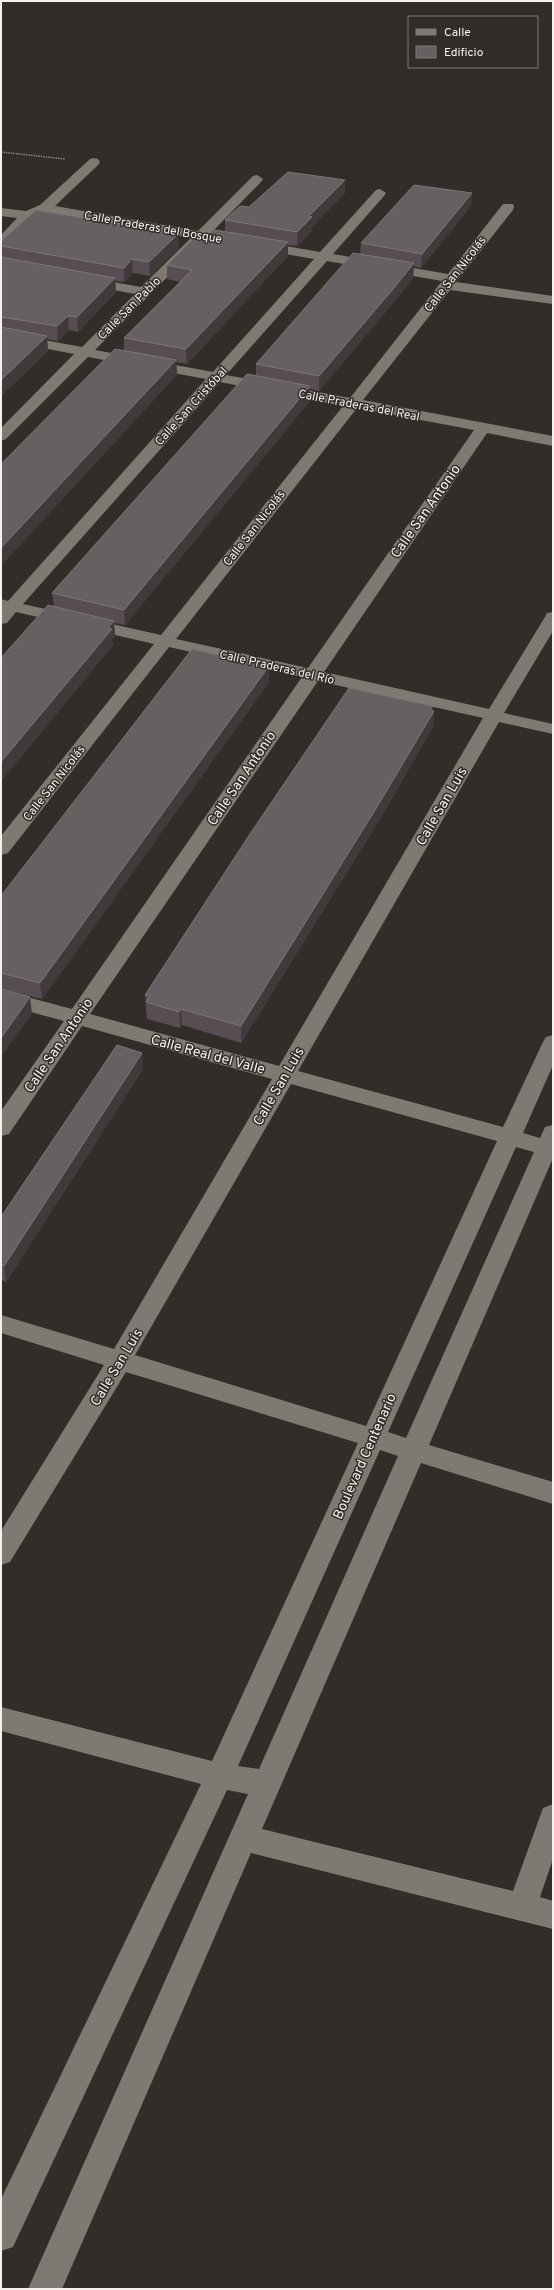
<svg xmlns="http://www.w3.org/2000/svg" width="554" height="2290" viewBox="0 0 554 2290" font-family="Overpass,sans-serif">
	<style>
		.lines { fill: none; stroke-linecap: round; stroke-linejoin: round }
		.path { stroke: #8a8682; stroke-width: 1.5; stroke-dasharray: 1.5 1; stroke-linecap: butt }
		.street { fill: #7f7973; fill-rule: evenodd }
		.wall { fill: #564e52 }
		.shaded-wall { fill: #403a3a }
		.building { fill: #676063; stroke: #7d7678 }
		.labels { text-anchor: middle; stroke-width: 3; stroke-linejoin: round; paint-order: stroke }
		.far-street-label { font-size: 12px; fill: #f4f1ee; stroke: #322d28 }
		.street-label { font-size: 14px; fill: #f4f1ee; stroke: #322d28 }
	</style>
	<rect width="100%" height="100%" fill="#322d28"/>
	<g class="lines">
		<!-- path -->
		<path class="path" d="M1,152L65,159"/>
		<!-- street -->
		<path class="street" d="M94,158L98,159L100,162L98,165L55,206L198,231L253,176L257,175L263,179L261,182L211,233L320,252L376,190L380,189L386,193L384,196L333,254L448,274L503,204H513L514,207L513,210L456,282L553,296V304L450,290L363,400L553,436V446L487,433L324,672L489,709L545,617L547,613L553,612V631L504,713L553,724V734L499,722L298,1071L503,1127L543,1042L546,1037L553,1035V1065L523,1133L540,1138L545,1127L553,1125V1158L429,1445L553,1482V1504L421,1463L262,1829L513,1891L543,1808L553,1804V1859L540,1897L553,1901V1929L251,1853L62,2289H28L248,1794L227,1790L13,2247L1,2251V2199L201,1784L1,1731V1707L212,1761L358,1443L126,1372L10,1562L1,1565V1531L104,1365L1,1333V1315L114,1349L272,1079L82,1026L9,1134L1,1136V1111L64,1021L1,1004V990L72,1009L302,677L169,647L8,853L1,855V836L154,644L16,612L7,623L1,624V599L8,601L206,379L88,357L6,439L1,441V428L74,354L1,340V332L82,347L135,294L80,284L78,281L80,278L85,277L141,287L191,238L46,212L32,218L6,246L1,247V235L17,218L1,216V208L26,211L40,205L90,159ZM204,240L314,259L213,372L95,350ZM327,261L442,281L350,398L226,375ZM220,382L343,406L161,635L23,604ZM357,408L474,430L308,668L176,639ZM318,681L483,718L279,1066L90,1014ZM291,1084L497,1141L366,1426L135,1355ZM516,1147L534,1152L406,1438L388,1432ZM380,1450L398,1456L259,1769L238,1766Z"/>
	</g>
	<!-- wall -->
	<g class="wall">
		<path d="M345,193L312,227V231L297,246L288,245V256L187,364L176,362L177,375L124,351V338L180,282L167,279V265L206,238L225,231V220L249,207Z"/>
		<path d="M471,206L421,268L414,266L413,278L394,302L319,391L310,389V401L125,625L114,623L115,637L112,640L113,645L1,781V658L54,607L52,593L256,376V364L360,254L361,243Z"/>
		<path d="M178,234L179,248L150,276L133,273L124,282L115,281L116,292L78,332L69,330L58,341L47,339L48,351L1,396V241Z"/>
		<path d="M269,682L42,999L1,989V896Z"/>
		<path d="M432,711H434L433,727L380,819L241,1043L182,1025L180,1028L147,1019L145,995Z"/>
		<path d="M142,1053L143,1069L6,1282L1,1280V1217Z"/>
	</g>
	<!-- shaded-wall -->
	<g class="shaded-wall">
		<path d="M345,180V193L312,227V231L297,246V232L309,216Z"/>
		<path d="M472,193L471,206L421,268L422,254Z"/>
		<path d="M178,234L179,248L150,276L149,262Z"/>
		<path d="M288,242V256L187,364L186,349Z"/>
		<path d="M132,259L133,273L124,282V268Z"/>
		<path d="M414,263L413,278L394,302L319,391V376Z"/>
		<path d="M115,278L116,292L78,332L77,317Z"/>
		<path d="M68,316L69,330L58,341L57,326Z"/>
		<path d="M47,336L48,351L1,396V380Z"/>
		<path d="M176,360L177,375L1,566V548Z"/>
		<path d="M310,386V401L125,625L124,610Z"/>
		<path d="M114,621L115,637L112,640L113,645L1,781V762Z"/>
		<path d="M269,666V682L42,999L40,983Z"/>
		<path d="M433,706L432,715L434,711L433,727L380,819L241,1043V1026Z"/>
		<path d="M30,997L32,1014L1,1057V1038Z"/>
		<path d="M181,1009L182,1025L180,1028L179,1012Z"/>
		<path d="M142,1053L143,1069L6,1282L4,1266Z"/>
	</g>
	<!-- building -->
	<g class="building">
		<path d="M288,172L345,180L309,216L312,217L297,232L225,220L240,206L249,207Z"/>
		<path d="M414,185L472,193L422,254L361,243Z"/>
		<path d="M36,210L178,234L149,262L132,259L124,268L1,246V241Z"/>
		<path d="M215,230L288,242L186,349L124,338L192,270L167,265L195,237L206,238Z"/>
		<path d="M353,253L414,263L394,288L319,376L256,364Z"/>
		<path d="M1,257L115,278L77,317L68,316L57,326L1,317Z"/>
		<path d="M1,327L47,336L1,380Z"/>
		<path d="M115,349L176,360L1,548V464Z"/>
		<path d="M247,374L310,386L124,610L52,593Z"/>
		<path d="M48,605L114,621L108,628L112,629L1,762V658Z"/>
		<path d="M192,649L269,666L40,983L1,973V896Z"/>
		<path d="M349,688L433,706L430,710L434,711L380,802L241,1026L181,1009L179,1012L146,1002L150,996L145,995L250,834Z"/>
		<path d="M1,989L30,997L1,1038Z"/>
		<path d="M117,1045L142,1053L4,1266L1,1265V1217Z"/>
	</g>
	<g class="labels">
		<!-- far-street labels -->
		<g class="far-street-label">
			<text transform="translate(153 227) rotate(10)" y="4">Calle Praderas del Bosque</text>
			<text transform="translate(455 274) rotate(-52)" y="4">Calle San Nicolás</text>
			<text transform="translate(129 308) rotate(-45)" y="4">Calle San Pablo</text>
			<text transform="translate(359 405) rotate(11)" y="4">Calle Praderas del Real</text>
			<text transform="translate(191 406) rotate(-48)" y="4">Calle San Cristóbal</text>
			<text transform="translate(254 528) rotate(-52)" y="4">Calle San Nicolás</text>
			<text transform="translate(277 667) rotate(13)" y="4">Calle Praderas del Río</text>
			<text transform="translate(54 783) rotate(-52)" y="4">Calle San Nicolás</text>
		</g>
		<!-- street labels -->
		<g class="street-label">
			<text transform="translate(425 511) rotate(-55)" y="5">Calle San Antonio</text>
			<text transform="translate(241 778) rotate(-56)" y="5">Calle San Antonio</text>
			<text transform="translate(441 806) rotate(-60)" y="5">Calle San Luis</text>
			<text transform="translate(58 1045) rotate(-56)" y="5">Calle San Antonio</text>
			<text transform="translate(208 1054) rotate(15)" y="5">Calle Real del Valle</text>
			<text transform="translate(278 1086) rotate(-60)" y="5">Calle San Luis</text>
			<text transform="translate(116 1367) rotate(-59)" y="5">Calle San Luis</text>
			<text transform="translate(364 1456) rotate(-66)" y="5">Boulevard Centenario</text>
		</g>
	</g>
	<!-- border -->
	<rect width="554" height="2290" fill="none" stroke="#f4f1ee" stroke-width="4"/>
	<!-- legend -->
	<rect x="408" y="16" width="130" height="52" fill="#322d28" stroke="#807b77"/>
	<rect x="416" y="29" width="20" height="6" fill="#7f7973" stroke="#807b77"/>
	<text x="444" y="36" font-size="12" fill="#f4f1ee">Calle</text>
	<rect x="416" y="46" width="20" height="12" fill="#676063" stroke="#807b77"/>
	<text x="444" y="56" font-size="12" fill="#f4f1ee">Edificio</text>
</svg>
